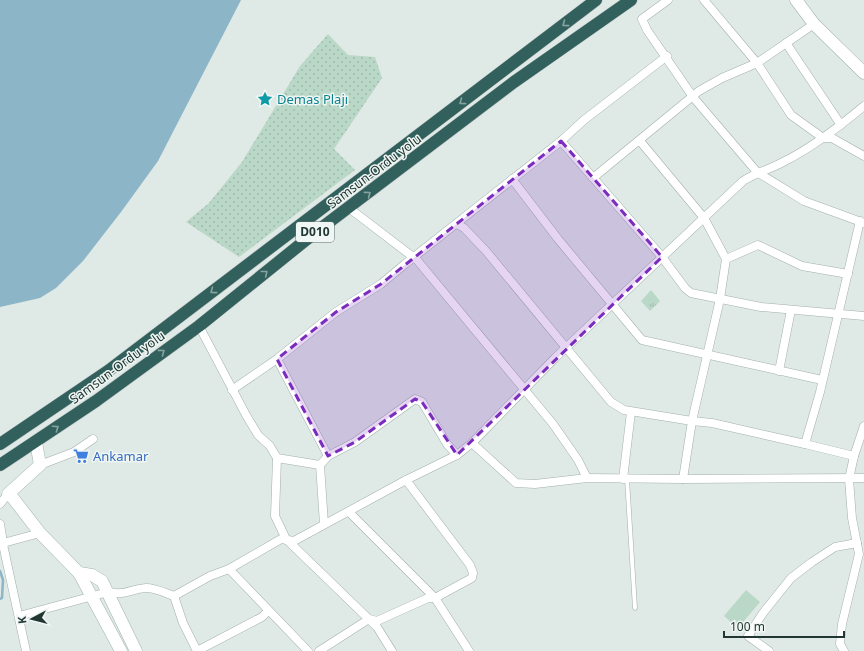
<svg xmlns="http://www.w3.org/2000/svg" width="864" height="651" viewBox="0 0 864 651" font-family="'Noto Sans',sans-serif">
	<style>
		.grass { fill: url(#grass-dots) }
		.park { fill: url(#park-tufts) }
		.garden { fill: #bad8c7 }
		.water { fill: #8db5c8 }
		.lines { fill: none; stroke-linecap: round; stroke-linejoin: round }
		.stream { stroke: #8db5c8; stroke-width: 2.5 }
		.lane-casing { stroke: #a3b0ad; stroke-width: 5 }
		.street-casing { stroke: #a3b0ad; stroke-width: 9 }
		.secondary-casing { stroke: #a0b3af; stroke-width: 13 }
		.highway-casing { stroke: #bdc3c2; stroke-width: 13 }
		.lane { stroke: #fff; stroke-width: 4 }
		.street { stroke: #fff; stroke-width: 8 }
		.secondary { stroke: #fff; stroke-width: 12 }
		.highway { stroke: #31605d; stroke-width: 12 }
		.oneway { stroke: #86a4a0 }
		.marked { fill: #7b2cbf; fill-opacity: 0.2; stroke: #7b2cbf; stroke-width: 3; stroke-dasharray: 8 5; stroke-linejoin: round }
		.labels { text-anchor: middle; stroke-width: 3; stroke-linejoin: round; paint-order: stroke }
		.shield { fill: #eff6f3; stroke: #60706d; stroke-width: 1 }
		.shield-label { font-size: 12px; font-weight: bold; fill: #223734 }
		.culture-label { font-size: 13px; fill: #0d838f; stroke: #eff6f3; text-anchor: start }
		.street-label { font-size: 13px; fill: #223734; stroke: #eff6f3 }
		.shop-label { font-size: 13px; fill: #366cbe; stroke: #eff6f3; text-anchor: start }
	</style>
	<defs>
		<pattern id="grass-dots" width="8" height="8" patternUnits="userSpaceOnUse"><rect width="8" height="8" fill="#bad8c7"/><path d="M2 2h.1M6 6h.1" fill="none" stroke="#a0baac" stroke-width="1.8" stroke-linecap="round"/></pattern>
		<pattern id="park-tufts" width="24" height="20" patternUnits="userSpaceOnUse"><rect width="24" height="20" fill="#bad8c7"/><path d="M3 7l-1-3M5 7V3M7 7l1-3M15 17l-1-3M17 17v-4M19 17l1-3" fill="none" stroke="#a0baac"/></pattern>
	</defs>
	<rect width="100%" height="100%" fill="#dfe9e6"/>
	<!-- grass -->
	<path class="grass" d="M328,34L348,55L375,57L382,78L334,149L355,170L239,257L186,222L209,203L242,162L300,66Z"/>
	<!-- park -->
	<path class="park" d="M651,290L660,301L650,311L641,301Z"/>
	<!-- garden -->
	<path class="garden" d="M746,590L760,602L738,628L724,616Z"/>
	<!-- water -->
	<path class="water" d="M0,0H241L158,161L121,212L83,261L56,288L40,298L0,307Z"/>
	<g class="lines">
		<!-- stream -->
		<path class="stream" d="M0,571L3,580L2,598L0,599"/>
		<!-- lane casing -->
		<g class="lane-casing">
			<path id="lane" d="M627,479L635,608"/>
		</g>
		<!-- street casing -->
		<g class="street-casing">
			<g id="street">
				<path d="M668,0L642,19L647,30L693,97L757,172L804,201L864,223"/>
				<path d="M704,0L757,63L791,115L823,138H832L864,156"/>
				<path d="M786,43L841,125"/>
				<path d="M561,141L662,257L685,288L691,293L761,307L864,316"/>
				<path d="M640,141L704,218L726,259L720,299L692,421L712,423L805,444"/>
				<path d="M593,178L699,91L722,78L757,63L814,24"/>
				<path d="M512,179L558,239L642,340L822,380"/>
				<path d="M349,208L417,260L553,424L578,460L587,478"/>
				<path d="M457,224L464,228L486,251L611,402L624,410L692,421L683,479L587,478L535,484L516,483L472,443"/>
				<path d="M726,259L758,245L802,266L848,274"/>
				<path d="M199,326L246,415L258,435L270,446L277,458L320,465"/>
				<path d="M277,359L328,456"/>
				<path d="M779,371L791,310"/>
				<path d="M232,390L277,359L336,312L381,284L405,264L561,141L584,120L667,56"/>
				<path d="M854,456L805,444L820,392L860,221"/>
				<path d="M277,458L275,516L286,539L377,627L392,651"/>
				<path d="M40,465L74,452L93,439"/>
				<path d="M623,479L631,412"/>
				<path d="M683,479L864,478"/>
				<path d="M0,504L8,494"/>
				<path d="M349,512L435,598L469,651"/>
				<path d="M0,524L4,549L26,651"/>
				<path d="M324,524L320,465L328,456L355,442L415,399L422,402L447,444L457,455"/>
				<path d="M3,543L40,533"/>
				<path d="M229,569L308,651"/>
				<path d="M174,596L183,623L197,651L262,617L268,611"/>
				<path d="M19,616L108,592C126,596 130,589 146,588C156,588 165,593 174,596L210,576L229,569L281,539L294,541L406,480L457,455L472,443L555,358L743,181C757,172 771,169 785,161C813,147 840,126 864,106"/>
				<path d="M319,651L369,619L377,621L428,598H435L472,578L473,573L470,565L406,480"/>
				<path d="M769,651L748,636L763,613L791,578L812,562L835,547L857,543"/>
				<path d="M844,651L840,644L842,624L859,554L852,518L849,479L854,456L864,426"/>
			</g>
		</g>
		<!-- secondary casing -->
		<g class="secondary-casing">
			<g id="secondary">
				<path d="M796,0L814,24L864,73"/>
				<path d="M36,442L40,465L8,494L12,497L40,533L79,573L121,651"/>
				<path d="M79,573L92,575L102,581L136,651"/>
			</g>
		</g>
		<!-- highway casing -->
		<g class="highway-casing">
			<g id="highway">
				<path d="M0,444L108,371L596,0"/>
				<path d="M0,465L96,401L199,326L312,235L514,82L631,0"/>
			</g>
		</g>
		<!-- lane -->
		<use href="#lane" class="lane"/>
		<!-- street -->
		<use href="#street" class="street"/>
		<!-- secondary -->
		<use href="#secondary" class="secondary"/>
		<!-- highway -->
		<use href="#highway" class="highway"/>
	</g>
	<!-- one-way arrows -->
	<defs><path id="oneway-chevron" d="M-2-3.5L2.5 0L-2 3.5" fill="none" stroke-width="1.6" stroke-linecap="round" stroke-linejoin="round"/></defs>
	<g class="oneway">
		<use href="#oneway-chevron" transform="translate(565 24) rotate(143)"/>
		<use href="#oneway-chevron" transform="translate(462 102) rotate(143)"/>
		<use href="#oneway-chevron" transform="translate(368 194) rotate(-37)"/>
		<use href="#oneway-chevron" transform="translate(265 273) rotate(-39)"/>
		<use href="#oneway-chevron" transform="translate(213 291) rotate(143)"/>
		<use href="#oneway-chevron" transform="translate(162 352) rotate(-36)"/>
		<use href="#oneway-chevron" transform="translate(56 428) rotate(-34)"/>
	</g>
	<!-- marked area -->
	<path class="marked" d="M561,141L662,257L457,455L422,402L415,399L355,442L328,456L277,359L336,312L381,284Z"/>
	<!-- icons -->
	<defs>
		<g id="sight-bare" transform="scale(1.2)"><path d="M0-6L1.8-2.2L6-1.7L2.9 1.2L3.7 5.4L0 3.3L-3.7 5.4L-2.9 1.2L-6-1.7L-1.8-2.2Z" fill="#0f9aa8" stroke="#eff6f3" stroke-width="2.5" paint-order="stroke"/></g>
		<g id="supermarket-bare" transform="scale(1.2)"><path d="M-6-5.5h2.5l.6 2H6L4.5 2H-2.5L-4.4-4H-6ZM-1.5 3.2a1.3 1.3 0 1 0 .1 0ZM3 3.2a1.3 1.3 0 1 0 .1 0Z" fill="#3f7fe0" stroke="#eff6f3" stroke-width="2.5" paint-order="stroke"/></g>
	</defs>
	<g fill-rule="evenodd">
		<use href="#sight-bare" x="265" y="99"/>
		<use href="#supermarket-bare" x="81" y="456"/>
	</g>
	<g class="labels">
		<!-- shield labels -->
		<rect class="shield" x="296" y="222" width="38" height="20" rx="3"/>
		<g class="shield-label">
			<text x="315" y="236">D010</text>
		</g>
		<!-- culture labels -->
		<g class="culture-label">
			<text x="277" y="104">Demas Plajı</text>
		</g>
		<!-- street labels -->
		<g class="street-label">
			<text transform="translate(374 171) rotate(-37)" y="5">Samsun-Ordu yolu</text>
			<text transform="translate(117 367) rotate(-36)" y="5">Samsun-Ordu yolu</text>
		</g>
		<!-- shop labels -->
		<g class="shop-label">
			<text x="93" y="461">Ankamar</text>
		</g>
	</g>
	<!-- north arrow -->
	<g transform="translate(32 619) rotate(263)" stroke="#eff6f3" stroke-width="3" paint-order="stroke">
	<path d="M0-3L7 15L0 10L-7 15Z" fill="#223734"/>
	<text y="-6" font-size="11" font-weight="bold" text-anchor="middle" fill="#223734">K</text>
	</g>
	<!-- scale -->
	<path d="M724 631v6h120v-6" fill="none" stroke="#223734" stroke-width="2"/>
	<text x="730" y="631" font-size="12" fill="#223734" stroke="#eff6f3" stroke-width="3" paint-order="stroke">100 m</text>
</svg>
